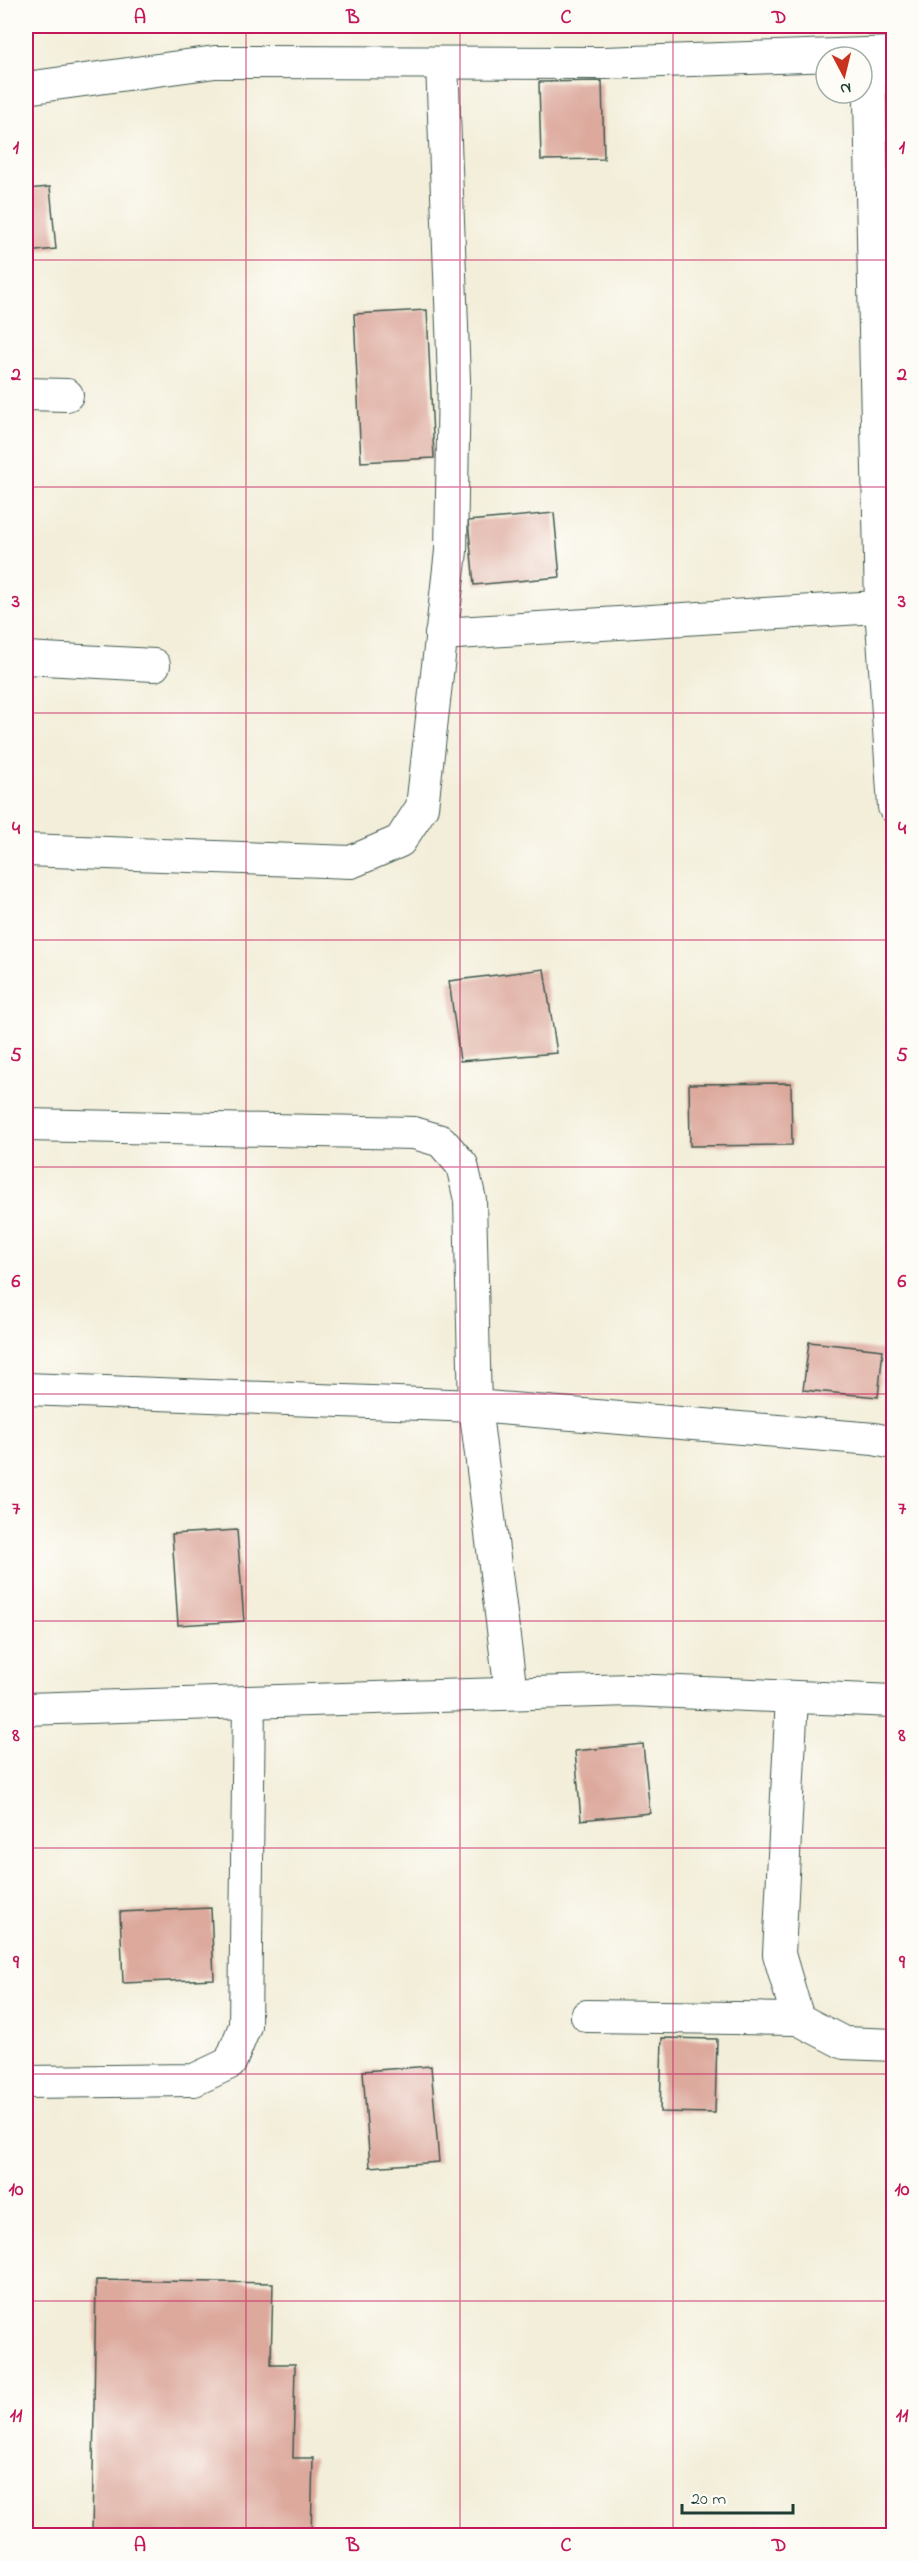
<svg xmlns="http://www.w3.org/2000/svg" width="919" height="2561" viewBox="0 0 919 2561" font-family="'Indie Flower',sans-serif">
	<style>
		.building { fill: #dda99d }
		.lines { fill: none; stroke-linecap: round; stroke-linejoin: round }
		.street-casing { stroke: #3f584d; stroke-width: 34 }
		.street { stroke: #fff; stroke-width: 32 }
		.grid { fill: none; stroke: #c2185b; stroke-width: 1.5; stroke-opacity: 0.55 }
		.neatline { fill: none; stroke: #c2185b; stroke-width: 2 }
		.grid-label { font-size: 20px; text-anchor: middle; font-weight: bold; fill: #c2185b }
	</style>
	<rect width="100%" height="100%" fill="#fdfcf7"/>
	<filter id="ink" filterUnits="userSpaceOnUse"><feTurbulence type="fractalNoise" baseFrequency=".0167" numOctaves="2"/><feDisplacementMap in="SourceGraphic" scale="12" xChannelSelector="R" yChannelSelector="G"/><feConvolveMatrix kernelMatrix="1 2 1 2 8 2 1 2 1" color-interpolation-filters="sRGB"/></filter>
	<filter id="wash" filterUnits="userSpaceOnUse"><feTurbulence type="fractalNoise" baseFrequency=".008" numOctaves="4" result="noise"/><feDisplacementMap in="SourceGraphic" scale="24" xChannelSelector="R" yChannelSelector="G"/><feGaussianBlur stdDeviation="1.35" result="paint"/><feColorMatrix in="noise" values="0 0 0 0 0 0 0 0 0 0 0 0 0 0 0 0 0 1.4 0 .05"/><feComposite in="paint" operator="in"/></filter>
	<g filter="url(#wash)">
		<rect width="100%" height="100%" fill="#f3eed9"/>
		<g id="blocks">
			<!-- building -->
			<g class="building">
				<path d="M602,81L604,159L541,160L539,82Z"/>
				<path d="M50,187L56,249L26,252V189Z"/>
				<path d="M427,310L434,458L361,462L354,314Z"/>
				<path d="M554,513L560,577L474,585L468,521Z"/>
				<path d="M544,969L557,1053L460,1061L449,981Z"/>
				<path d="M791,1083L792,1145L690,1146L689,1084Z"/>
				<path d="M809,1342L883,1350L878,1397L803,1390Z"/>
				<path d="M237,1530L244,1621L178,1625L172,1534Z"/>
				<path d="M643,1744L650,1813L581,1820L575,1751Z"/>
				<path d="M211,1908L214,1979L123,1983L120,1912Z"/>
				<path d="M662,2038L717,2039L715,2113L660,2112Z"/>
				<path d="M431,2066L439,2162L370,2167L363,2071Z"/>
				<path d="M96,2280L273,2283L271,2364H295L293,2458H313L311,2536H92Z"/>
			</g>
		</g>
	</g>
	<g filter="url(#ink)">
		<use href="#blocks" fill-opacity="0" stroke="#3f584d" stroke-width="1.5"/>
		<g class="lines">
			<!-- street casing -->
			<g class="street-casing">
				<g id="street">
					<path d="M869,54L881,606L894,807"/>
					<path d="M26,88L215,62L604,63L894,53"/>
					<path d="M26,394L67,395"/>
					<path d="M441,634L894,606"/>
					<path d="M26,658L154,665"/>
					<path d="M26,850L351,862L400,841L422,807L451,551L454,379L442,63"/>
					<path d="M26,1125L414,1133L441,1141L462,1165L470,1200L475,1406L511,1693"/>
					<path d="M26,1389L475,1406L874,1439L894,1443"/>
					<path d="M792,1697L779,1954L798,2019L844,2043L894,2045"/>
					<path d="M26,1709L630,1690L894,1701"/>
					<path d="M587,2016L798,2019"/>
					<path d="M26,2082L194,2080L230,2063L245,2026L249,1702"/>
				</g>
			</g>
			<!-- street -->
			<use href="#street" class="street"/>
		</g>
	</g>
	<!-- grid -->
	<path class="grid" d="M246,26V2536M460,26V2536M673,26V2536M26,260H894M26,487H894M26,713H894M26,940H894M26,1167H894M26,1394H894M26,1621H894M26,1848H894M26,2074H894M26,2301H894"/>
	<!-- margin -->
	<rect width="919" height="2561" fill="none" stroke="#fdfcf7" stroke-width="66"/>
	<!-- north arrow -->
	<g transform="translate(844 75) rotate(173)"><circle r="28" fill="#fdfcf7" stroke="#a4b0a9" stroke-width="1.5"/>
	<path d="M0-4.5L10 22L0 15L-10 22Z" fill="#c8321e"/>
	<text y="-9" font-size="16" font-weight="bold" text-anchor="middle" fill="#1f3d34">N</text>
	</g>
	<!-- scale -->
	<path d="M682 2504v9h111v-9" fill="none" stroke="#1f3d34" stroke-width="3"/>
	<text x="691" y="2504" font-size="18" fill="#1f3d34" stroke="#fdfcf7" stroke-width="4.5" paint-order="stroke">20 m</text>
	<rect x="33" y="33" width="853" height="2495" class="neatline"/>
	<g class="grid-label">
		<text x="140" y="23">A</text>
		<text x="353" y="23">B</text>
		<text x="566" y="23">C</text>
		<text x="779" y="23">D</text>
		<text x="16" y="153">1</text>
		<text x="902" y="153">1</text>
		<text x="16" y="380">2</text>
		<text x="902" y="380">2</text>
		<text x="16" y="607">3</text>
		<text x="902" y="607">3</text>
		<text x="16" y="834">4</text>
		<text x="902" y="834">4</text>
		<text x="16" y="1061">5</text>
		<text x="902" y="1061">5</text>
		<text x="16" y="1287">6</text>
		<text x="902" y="1287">6</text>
		<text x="16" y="1514">7</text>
		<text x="902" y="1514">7</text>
		<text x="16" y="1741">8</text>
		<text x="902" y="1741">8</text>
		<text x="16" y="1968">9</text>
		<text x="902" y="1968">9</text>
		<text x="16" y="2195">10</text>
		<text x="902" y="2195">10</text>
		<text x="16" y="2421">11</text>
		<text x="902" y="2421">11</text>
		<text x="140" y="2551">A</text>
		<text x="353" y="2551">B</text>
		<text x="566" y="2551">C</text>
		<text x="779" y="2551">D</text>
	</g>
</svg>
